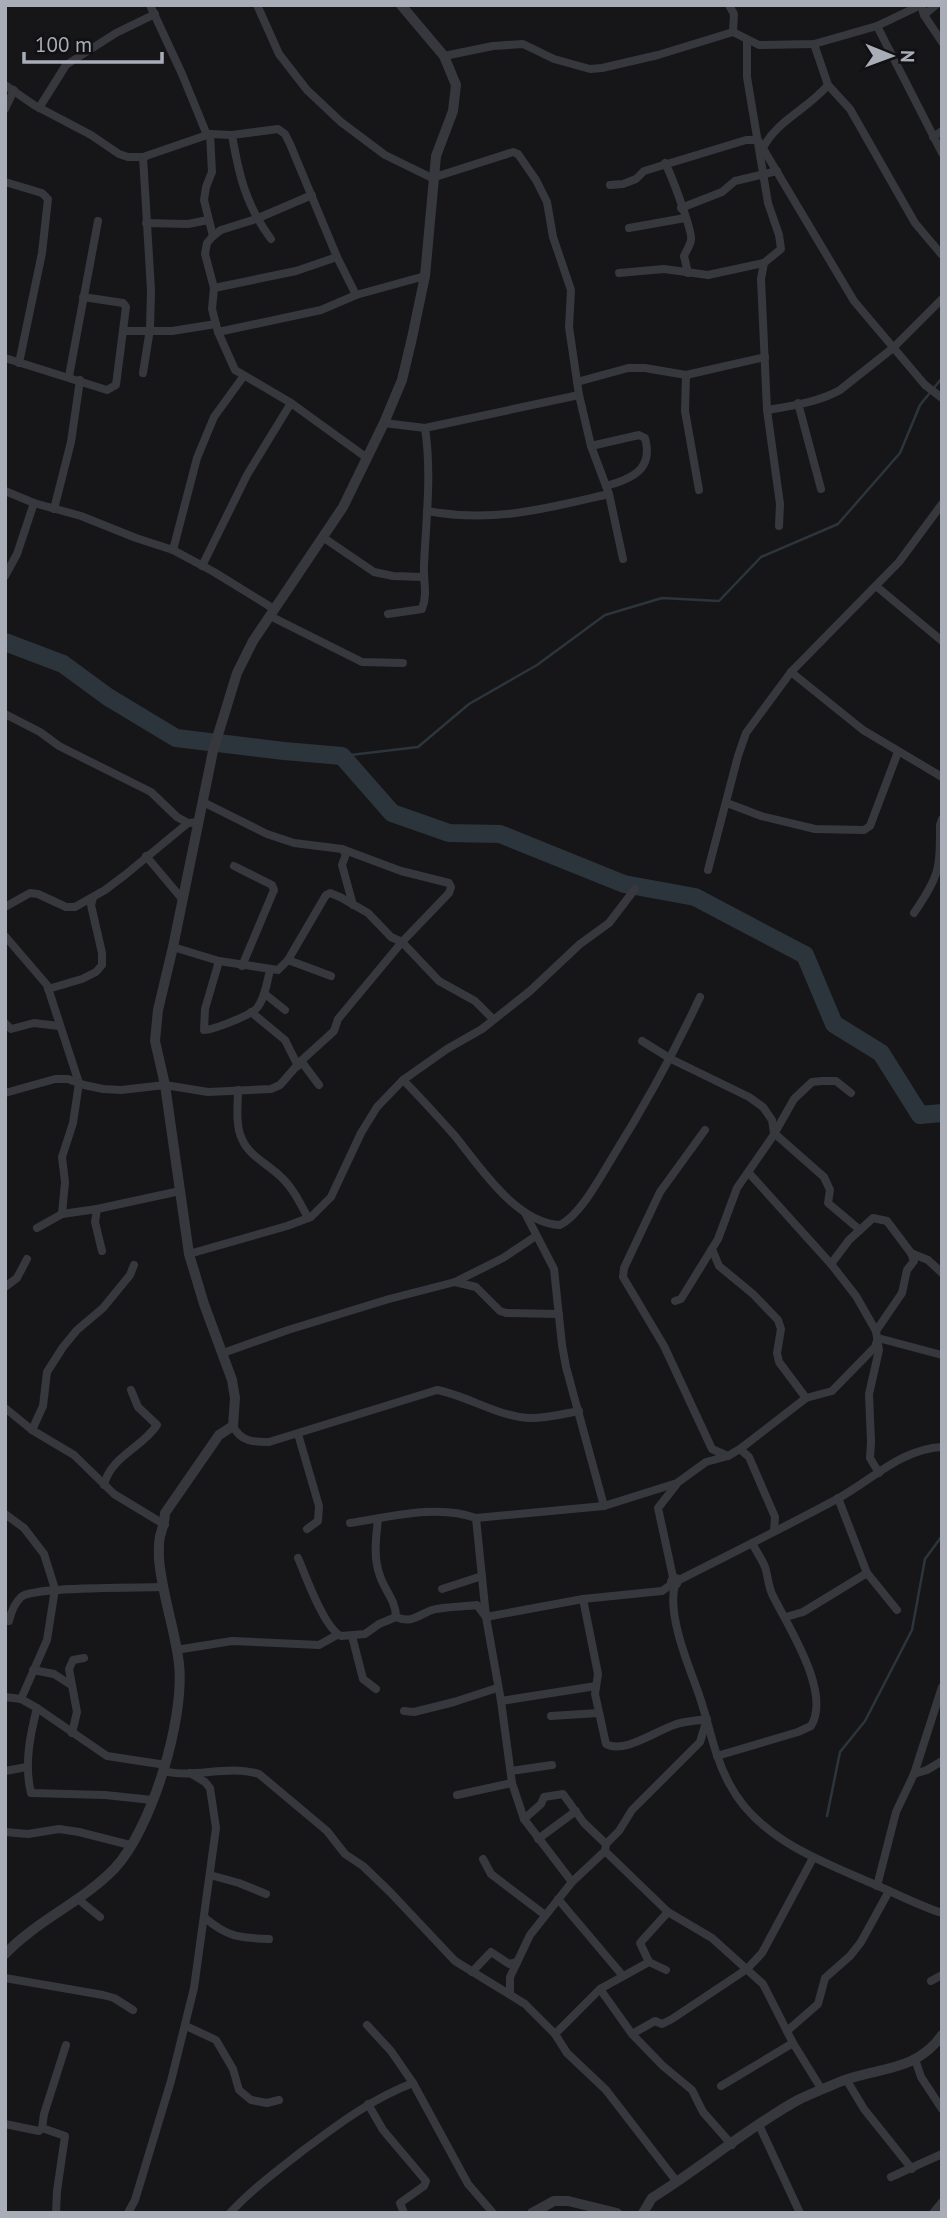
<svg xmlns="http://www.w3.org/2000/svg" width="947" height="2218" viewBox="0 0 947 2218" font-family="'PT Sans',sans-serif">
	<style>
		.lines { fill: none; stroke-linecap: round; stroke-linejoin: round }
		.stream { stroke: #2c353c; stroke-width: 2.5 }
		.river { stroke: #2c353c; stroke-width: 18 }
		.minor { stroke: #37383d; stroke-width: 8 }
		.tertiary { stroke: #37383d; stroke-width: 10 }
	</style>
	<rect width="100%" height="100%" fill="#161618"/>
	<g class="lines">
		<!-- stream -->
		<g class="stream">
			<path d="M342,756L418,747L469,704L537,665L605,615L662,598L719,601L761,557L838,524L900,453L920,405L942,378"/>
			<path d="M827,1816L840,1752L865,1721L912,1630L925,1559L942,1536"/>
		</g>
		<!-- river -->
		<path class="river" d="M5,642L63,664L108,697L176,738L284,751L342,756L392,813L449,833L500,834L624,884L695,897L805,955L834,1024L881,1053L920,1115L942,1113"/>
		<!-- minor -->
		<g class="minor">
			<path d="M150,5L182,74L207,135"/>
			<path d="M257,5L279,54L307,90L341,122L385,155L432,178L513,152L518,154L536,180L547,202L553,237L571,290L569,327L579,395L591,446L609,494L623,559"/>
			<path d="M729,5L734,14L733,32"/>
			<path d="M921,5L924,15L942,42"/>
			<path d="M924,15L936,5"/>
			<path d="M877,26L942,153"/>
			<path d="M814,44L828,85L850,109L915,223L942,255"/>
			<path d="M444,56L493,46L523,44L554,59L590,69L602,68L658,55L733,32L759,45L814,44L877,26L921,5"/>
			<path d="M5,85L34,105L91,135L119,154L128,157H143L210,134L232,135L278,129L285,134L290,144L337,257L356,295"/>
			<path d="M39,108L66,65L116,33L155,14"/>
			<path d="M5,109L14,90"/>
			<path d="M210,134L212,172L206,187L204,200L213,236"/>
			<path d="M232,135C239,176 246,205 271,239"/>
			<path d="M933,137L942,131"/>
			<path d="M763,148C776,121 808,109 828,85"/>
			<path d="M665,163C671,174 693,232 691,240C690,246 686,251 684,256L688,273"/>
			<path d="M5,182L42,193L48,199L42,253L19,363"/>
			<path d="M610,185L623,184L636,179L644,171L746,140H758L854,301L925,385L942,398"/>
			<path d="M312,195L256,219L221,230L213,236L207,243L205,254L214,288L212,309L218,332L235,370L291,403L367,458"/>
			<path d="M681,208L722,192L735,181L777,171"/>
			<path d="M146,223L188,224L208,220"/>
			<path d="M629,228L685,218"/>
			<path d="M764,263L761,279L767,410L780,504L779,526"/>
			<path d="M619,273L664,269L708,275L764,263L781,249L779,235L768,203L747,77V40"/>
			<path d="M214,288L296,271L337,257"/>
			<path d="M124,331H172L216,324"/>
			<path d="M218,332L321,310L356,295L425,276"/>
			<path d="M5,358L107,390L116,385L126,307L123,303L83,297"/>
			<path d="M143,373L150,329L151,290L143,157"/>
			<path d="M686,375L685,411L699,490"/>
			<path d="M69,376L98,221"/>
			<path d="M577,382L628,368H645L686,375L765,357"/>
			<path d="M798,403L821,489"/>
			<path d="M767,410C791,406 819,402 840,390L893,348L942,299"/>
			<path d="M384,423L425,428L579,395"/>
			<path d="M591,446L639,435L645,438C654,470 631,479 606,486"/>
			<path d="M5,491L34,503L81,516L136,538L173,550L214,572L274,609"/>
			<path d="M54,509L71,442L80,380"/>
			<path d="M427,511C494,523 544,509 609,494"/>
			<path d="M324,538L374,572L393,576L423,577"/>
			<path d="M173,550L197,458L214,417L243,377"/>
			<path d="M202,566L247,475L291,403"/>
			<path d="M5,576L17,554L34,503"/>
			<path d="M876,586L942,641"/>
			<path d="M388,614L422,609C428,594 423,581 424,565C426,519 432,474 425,428"/>
			<path d="M270,616L362,662L403,663"/>
			<path d="M791,672L863,730L942,777"/>
			<path d="M5,714L40,732L59,746L151,792L177,817L188,823"/>
			<path d="M727,803L761,816L815,829L864,830L870,826L898,752"/>
			<path d="M342,849L346,854L342,865L353,905"/>
			<path d="M146,856L183,900"/>
			<path d="M234,866L272,885L274,890L242,966"/>
			<path d="M708,870L738,756L746,733L791,672L899,562L942,504"/>
			<path d="M5,907L30,893L38,894L66,907H75L105,890L125,875L188,823L199,822"/>
			<path d="M914,913C940,875 940,869 940,825L942,819"/>
			<path d="M5,936L47,985L79,1083L73,1123L62,1157L65,1182L62,1214"/>
			<path d="M173,947L219,961L278,970L288,960L326,895L330,893L340,897L368,913L391,937L402,942L439,981L475,1001L493,1019"/>
			<path d="M288,960L331,976"/>
			<path d="M219,961L205,1009L204,1030C213,1030 251,1015 257,1008C265,998 267,982 270,970"/>
			<path d="M48,989L82,979L96,972L102,965V953L91,905L93,898"/>
			<path d="M265,994L285,1010"/>
			<path d="M251,1012L285,1040L298,1066"/>
			<path d="M5,1023L11,1029L34,1023L59,1026"/>
			<path d="M642,1041L671,1059L749,1097L763,1107L772,1120L774,1133L824,1177L830,1190L828,1203L860,1230L873,1218L887,1221L911,1253L914,1261L907,1270L902,1293L876,1331"/>
			<path d="M301,1061L319,1085"/>
			<path d="M403,1080C421,1098 438,1117 455,1136C480,1167 516,1223 560,1225C580,1215 600,1178 612,1158C645,1105 674,1053 700,997"/>
			<path d="M238,1090C238,1104 235,1125 242,1139C249,1156 268,1164 281,1177C293,1188 300,1203 308,1218"/>
			<path d="M5,1093L55,1079H68L84,1085L103,1089L121,1090L165,1085L208,1092L271,1089L280,1085L301,1061L334,1031L338,1019L402,942L449,893L451,887L449,883L401,871L342,849L294,843L267,834L203,802"/>
			<path d="M705,1130L660,1192L624,1268L623,1277L664,1346L712,1449L728,1456"/>
			<path d="M749,1173L831,1264L856,1296L876,1331L879,1350L869,1394L871,1442L870,1458L879,1473"/>
			<path d="M97,1209L95,1222L102,1251"/>
			<path d="M525,1213L554,1269L562,1345L566,1367L604,1506"/>
			<path d="M37,1228L62,1214L97,1209L180,1191"/>
			<path d="M712,1249L719,1266L753,1294L778,1320L781,1329L777,1353L779,1362L806,1398"/>
			<path d="M911,1253L928,1260L942,1273"/>
			<path d="M189,1254L287,1226L311,1217L331,1197L361,1133L377,1107L403,1080L447,1049L482,1029L530,991L580,944L609,923L635,889"/>
			<path d="M831,1264L849,1240L860,1230"/>
			<path d="M455,1282L476,1287L500,1311L506,1313L559,1314"/>
			<path d="M5,1287L17,1278L27,1259"/>
			<path d="M675,1301L681,1299L718,1239L737,1188L773,1136L794,1099L812,1082L822,1081H836L851,1093"/>
			<path d="M878,1338L942,1355"/>
			<path d="M223,1353L288,1330L389,1299L455,1282L503,1258L536,1236"/>
			<path d="M5,1408L32,1430L74,1455L114,1494L165,1525"/>
			<path d="M233,1426C241,1442 253,1442 269,1442L437,1390C468,1396 497,1416 528,1418C544,1419 563,1414 579,1411"/>
			<path d="M32,1430L43,1406L47,1372L63,1347L77,1330L103,1308L130,1275L134,1265"/>
			<path d="M298,1434L319,1506L318,1521L307,1529"/>
			<path d="M740,1449L749,1457L775,1517L774,1531"/>
			<path d="M104,1485C111,1456 142,1448 157,1425L138,1407L131,1390"/>
			<path d="M838,1498L867,1573L897,1610"/>
			<path d="M5,1514L24,1528L44,1554L55,1589L47,1640L21,1699"/>
			<path d="M476,1518L486,1617L501,1701L512,1783L524,1819L572,1882"/>
			<path d="M378,1519C376,1538 373,1557 380,1576C385,1591 396,1601 396,1617"/>
			<path d="M350,1523C390,1517 437,1504 476,1518L604,1506L677,1483L706,1462L728,1456L740,1449L806,1398L832,1391L875,1347L878,1338"/>
			<path d="M298,1558C306,1576 324,1628 341,1636L365,1634L379,1624L396,1617C412,1624 418,1615 432,1610C446,1606 463,1607 477,1605L486,1617L583,1599L662,1591L672,1584"/>
			<path d="M673,1577L679,1579L677,1584L671,1582L673,1577L658,1508L676,1485"/>
			<path d="M679,1580C732,1553 785,1527 837,1499C872,1480 901,1449 942,1447"/>
			<path d="M675,1585C667,1613 687,1662 697,1689C709,1721 713,1755 730,1785C759,1840 824,1862 878,1886C899,1895 920,1906 942,1913"/>
			<path d="M442,1589L482,1576"/>
			<path d="M786,1617L803,1612L867,1573"/>
			<path d="M9,1621C11,1612 14,1604 21,1597C34,1586 139,1588 163,1587"/>
			<path d="M352,1636L363,1679L376,1689"/>
			<path d="M176,1650L232,1641L319,1645L337,1635"/>
			<path d="M33,1670L54,1674L71,1685"/>
			<path d="M5,1697L21,1699L37,1708L107,1756L166,1765"/>
			<path d="M501,1701L596,1686"/>
			<path d="M37,1708C30,1735 24,1765 31,1793L105,1795L152,1800"/>
			<path d="M404,1711L414,1712L454,1702L497,1688"/>
			<path d="M551,1716L598,1713"/>
			<path d="M72,1733L77,1712L69,1669L73,1660L84,1658"/>
			<path d="M717,1756L798,1732L811,1726C832,1692 787,1625 772,1594C768,1585 768,1576 765,1567C762,1559 756,1551 752,1543"/>
			<path d="M5,1771L27,1767"/>
			<path d="M164,1771C194,1779 228,1764 259,1774L327,1831L345,1854L363,1866L390,1892L455,1961L525,2004L555,2034L567,2053L606,2090L677,2182"/>
			<path d="M511,1771L552,1765"/>
			<path d="M914,1774L927,1770L942,1761"/>
			<path d="M457,1795L512,1783"/>
			<path d="M524,1819L541,1804L544,1797L563,1794L584,1823L606,1844"/>
			<path d="M5,1832L28,1834L59,1829L79,1832L130,1845"/>
			<path d="M538,1839L576,1811"/>
			<path d="M605,1851L668,1912L712,1938L763,1984L793,2043L822,2090"/>
			<path d="M483,1859L491,1874L545,1915"/>
			<path d="M210,1875L239,1883L266,1894"/>
			<path d="M877,1886L896,1812L914,1774L942,1687"/>
			<path d="M78,1899L100,1917"/>
			<path d="M558,1899L623,1976"/>
			<path d="M204,1917C227,1937 239,1938 269,1939"/>
			<path d="M649,1962L640,1943L668,1912"/>
			<path d="M472,1972L491,1952L509,1964L517,1962"/>
			<path d="M5,1978L103,1995L114,1998L133,2010"/>
			<path d="M931,1981L942,1975"/>
			<path d="M600,1989L632,2034L663,2066L692,2090L703,2112L732,2145"/>
			<path d="M510,1994V1977L530,1935L572,1882L605,1851L606,1844L619,1831L632,1810L700,1742L707,1719C696,1721 684,1721 674,1725C656,1731 624,1754 606,1744L595,1694L598,1674L583,1599"/>
			<path d="M367,2025L391,2051L413,2083L468,2184L493,2213"/>
			<path d="M186,2026L216,2040L233,2069L239,2090L251,2100L267,2103L279,2100"/>
			<path d="M787,2031L818,2004L825,1978L850,1956L861,1942L889,1891"/>
			<path d="M555,2034L600,1989L649,1962L666,1970"/>
			<path d="M632,2034L655,2021L662,2024L672,2019L747,1969L762,1953L813,1858"/>
			<path d="M915,2059L921,2077L942,2109"/>
			<path d="M846,2079L864,2109L912,2169"/>
			<path d="M721,2086L793,2043"/>
			<path d="M368,2104L383,2130L426,2181L424,2186L400,2203L404,2213"/>
			<path d="M5,2124L39,2131L42,2128L44,2114L66,2045"/>
			<path d="M759,2125L800,2213"/>
			<path d="M42,2128L65,2136L57,2191L56,2213"/>
			<path d="M891,2177L942,2154"/>
			<path d="M128,2213L135,2200L171,2081L194,1988L216,1828L210,1788L205,1782L190,1773"/>
			<path d="M230,2213C251,2190 277,2171 301,2152C337,2125 371,2099 413,2083"/>
			<path d="M933,2213L942,2202"/>
		</g>
		<!-- tertiary -->
		<g class="tertiary">
			<path d="M5,1954C36,1921 82,1902 114,1869C152,1829 185,1718 179,1664C175,1629 162,1595 159,1559C159,1552 158,1540 161,1533C163,1525 165,1522 165,1513L219,1435L233,1426L235,1398L232,1380L204,1304L189,1254L165,1085L155,1041L158,1010L173,947L213,751L237,673L253,641L343,507L384,423L402,380L412,338L425,276L436,156L453,111L456,85L444,56L401,5"/>
			<path d="M532,2213L554,2201H568L617,2213"/>
			<path d="M643,2213L652,2198C702,2167 747,2128 798,2100C812,2093 828,2087 842,2081C878,2067 916,2072 942,2035"/>
		</g>
	</g>
	<!-- border -->
	<rect width="947" height="2218" fill="none" stroke="#a8adb8" stroke-width="14"/>
	<!-- north arrow -->
	<g transform="translate(891 56) rotate(91)" stroke="#111113" stroke-width="5" paint-order="stroke">
	<path d="M0-5L12 26L0 18L-12 26Z" fill="#a8adb8"/>
	<text y="-10" font-size="19" font-weight="bold" text-anchor="middle" fill="#a8adb8">N</text>
	</g>
	<!-- scale -->
	<path d="M24 52v10h138v-10" fill="none" stroke="#a8adb8" stroke-width="3.5"/>
	<text x="35" y="52" font-size="21" fill="#a8adb8" stroke="#111113" stroke-width="5" paint-order="stroke">100 m</text>
</svg>
